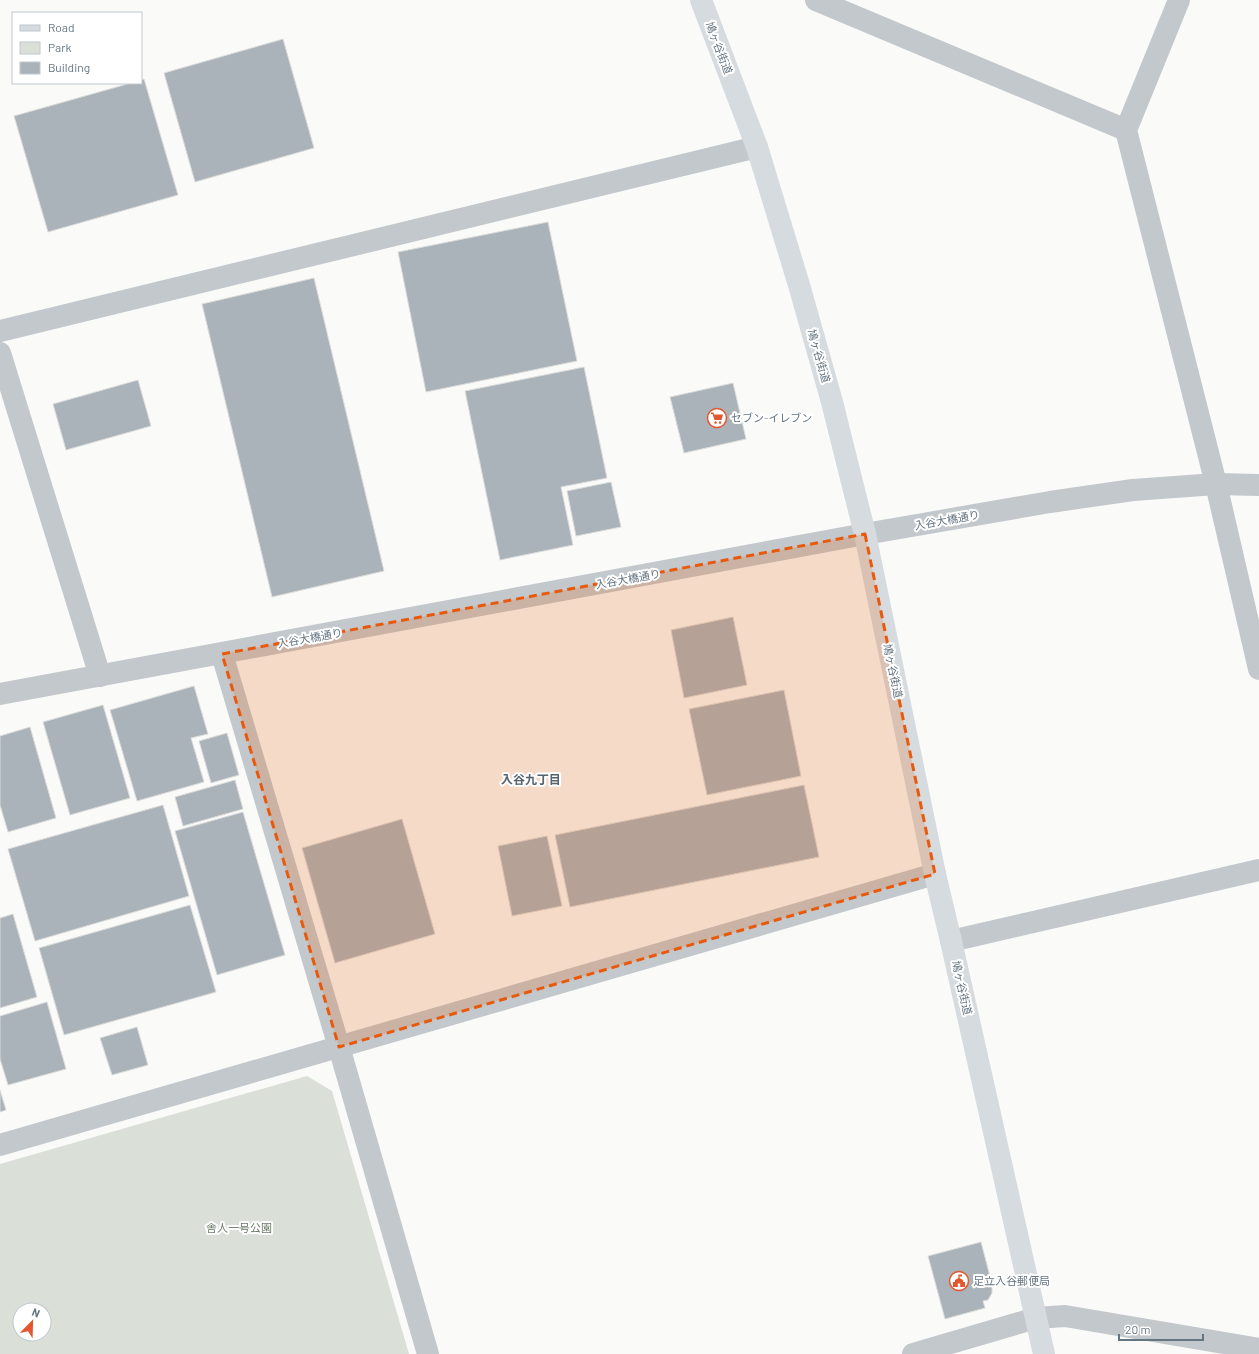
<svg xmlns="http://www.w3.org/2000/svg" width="1259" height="1354" viewBox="0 0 1259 1354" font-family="Barlow,'Noto Sans JP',sans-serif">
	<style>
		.green { fill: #dadfd7; fill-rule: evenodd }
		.building { fill: #aab3b9; stroke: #dcdcda }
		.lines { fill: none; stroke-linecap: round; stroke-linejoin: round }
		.minor { stroke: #c3c8cc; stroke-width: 22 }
		.tertiary { stroke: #c3c8cc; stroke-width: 22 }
		.secondary { stroke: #d6dbdf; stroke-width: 22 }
		.marked { fill: #e8590c; fill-opacity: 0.2; stroke: #e8590c; stroke-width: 3; stroke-dasharray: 8 5; stroke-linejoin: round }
		.labels { text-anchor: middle; stroke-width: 4; stroke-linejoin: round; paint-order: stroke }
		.street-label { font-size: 11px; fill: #657683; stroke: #fff }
		.poi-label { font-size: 11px; fill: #657683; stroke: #fff; text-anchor: start }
		.park-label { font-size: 11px; fill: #687a64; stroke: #fff }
		.neighbourhood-label { font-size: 12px; font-weight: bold; fill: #57646e; stroke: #fff }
	</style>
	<rect width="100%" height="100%" fill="#fafaf8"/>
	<!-- green -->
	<path class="green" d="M307,1076L332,1091L409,1354H0V1164ZM20,1310H44V1334H20Z"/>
	<!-- building -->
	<g class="building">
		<path d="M283,39L314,148L195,182L164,73Z"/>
		<path d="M144,79L178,195L48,232L14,116L131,83H141V80Z"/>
		<path d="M548,222L577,361L426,392L398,252Z"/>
		<path d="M314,278L384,571L272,597L202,304Z"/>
		<path d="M584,367L607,478L561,487L573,545L500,560L465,391Z"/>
		<path d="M138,380L151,426L66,450L53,404Z"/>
		<path d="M733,383L746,439L684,453L670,397Z"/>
		<path d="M611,482L621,527L576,536L567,491Z"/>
		<path d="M733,617L747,685L684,698L671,630Z"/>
		<path d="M194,686L208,734L191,738L204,782L137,801L110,710Z"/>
		<path d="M784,690L801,776L707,795L689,709Z"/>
		<path d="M103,705L130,798L70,815L43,722Z"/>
		<path d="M30,727L56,818L8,832L0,805V736Z"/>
		<path d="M227,733L239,775L211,783L199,741Z"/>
		<path d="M235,780L243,809L183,826L175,797Z"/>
		<path d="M804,785L819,857L570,907L555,835Z"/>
		<path d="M163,805L189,896L35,941L8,849Z"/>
		<path d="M243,812L285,955L217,975L175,831Z"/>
		<path d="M402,819L435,934L335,963L302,848Z"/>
		<path d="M547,836L562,906L512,916L498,846Z"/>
		<path d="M190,905L216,992L64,1035L39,948Z"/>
		<path d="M13,914L37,997L0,1008V918Z"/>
		<path d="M47,1002L66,1069L8,1085L0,1059V1016Z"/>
		<path d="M137,1027L148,1065L112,1075L100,1038Z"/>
		<path d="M0,1090L6,1110L0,1112Z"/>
		<path d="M981,1242L992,1284V1293L988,1300L983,1301L985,1308L945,1319L928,1256Z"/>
	</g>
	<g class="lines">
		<!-- minor -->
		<g class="minor">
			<path d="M816,0L1126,130"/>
			<path d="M1179,0L1126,130L1216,484L1259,669"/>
			<path d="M0,331L757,147"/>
			<path d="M0,353L100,676"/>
			<path d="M951,941L1259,870"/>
			<path d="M0,1145L935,874"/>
			<path d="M913,1354L1036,1318L1065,1316L1259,1349"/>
		</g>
		<!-- tertiary -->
		<g class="tertiary">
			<path d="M222,654L339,1047L428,1354"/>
			<path d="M0,694L865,534L1050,502L1133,490L1216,484L1259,485"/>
		</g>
		<!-- secondary -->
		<path class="secondary" d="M701,0L757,147L799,285L832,402L865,534L935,874L951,941L1044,1354"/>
	</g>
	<!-- marked area -->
	<path class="marked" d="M865,534L935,874L339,1047L222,654Z"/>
	<!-- icons -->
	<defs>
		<g id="supermarket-ring" transform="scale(1)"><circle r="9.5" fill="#fff" stroke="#e4572e" stroke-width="1.5"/><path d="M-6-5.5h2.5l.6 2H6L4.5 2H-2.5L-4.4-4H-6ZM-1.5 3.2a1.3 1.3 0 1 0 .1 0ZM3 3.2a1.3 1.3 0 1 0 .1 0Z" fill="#e4572e"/></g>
		<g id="civic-ring" transform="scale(1)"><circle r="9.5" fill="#fff" stroke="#e4572e" stroke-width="1.5"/><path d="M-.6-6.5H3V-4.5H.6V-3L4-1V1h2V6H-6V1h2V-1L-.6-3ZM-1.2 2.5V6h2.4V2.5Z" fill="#e4572e"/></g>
	</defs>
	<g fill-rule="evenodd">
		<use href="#supermarket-ring" x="717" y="418"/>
		<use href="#civic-ring" x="959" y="1281"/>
	</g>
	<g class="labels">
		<!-- street labels -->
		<g class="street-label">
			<text transform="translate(719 48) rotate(69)" y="4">鳩ヶ谷街道</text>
			<text transform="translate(819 356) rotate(74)" y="4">鳩ヶ谷街道</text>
			<text transform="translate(947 520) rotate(-10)" y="4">入谷大橋通り</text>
			<text transform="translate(628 579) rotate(-10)" y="4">入谷大橋通り</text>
			<text transform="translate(310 638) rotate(-10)" y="4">入谷大橋通り</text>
			<text transform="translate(893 671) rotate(78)" y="4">鳩ヶ谷街道</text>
			<text transform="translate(962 988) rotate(77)" y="4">鳩ヶ谷街道</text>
		</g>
		<!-- poi labels -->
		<g class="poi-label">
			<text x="731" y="422">セブン-イレブン</text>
			<text x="973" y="1285">足立入谷郵便局</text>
		</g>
		<!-- park labels -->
		<g class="park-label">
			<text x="239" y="1232">舎人一号公園</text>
		</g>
		<!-- neighbourhood labels -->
		<g class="neighbourhood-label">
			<text x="531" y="784">入谷九丁目</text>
		</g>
	</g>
	<!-- legend -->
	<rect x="12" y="12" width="130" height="72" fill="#ffffff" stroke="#c1c8cd"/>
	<rect x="20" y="25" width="20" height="6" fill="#d6dbdf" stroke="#c1c8cd"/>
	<text x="48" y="32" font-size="12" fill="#657683">Road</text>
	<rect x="20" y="42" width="20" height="12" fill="#dadfd7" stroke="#c1c8cd"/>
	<text x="48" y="52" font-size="12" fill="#657683">Park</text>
	<rect x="20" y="62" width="20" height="12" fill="#aab3b9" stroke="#c1c8cd"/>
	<text x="48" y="72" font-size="12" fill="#657683">Building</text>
	<!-- north arrow -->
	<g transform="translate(32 1322) rotate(23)"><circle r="19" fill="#ffffff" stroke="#c1c8cd"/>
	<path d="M0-3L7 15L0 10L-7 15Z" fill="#e4572e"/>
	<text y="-6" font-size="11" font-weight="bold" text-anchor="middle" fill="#657683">N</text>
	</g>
	<!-- scale -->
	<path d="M1119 1334v6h84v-6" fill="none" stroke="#657683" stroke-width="2"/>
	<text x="1125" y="1334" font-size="12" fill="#657683" stroke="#ffffff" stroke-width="3" paint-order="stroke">20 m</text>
</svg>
